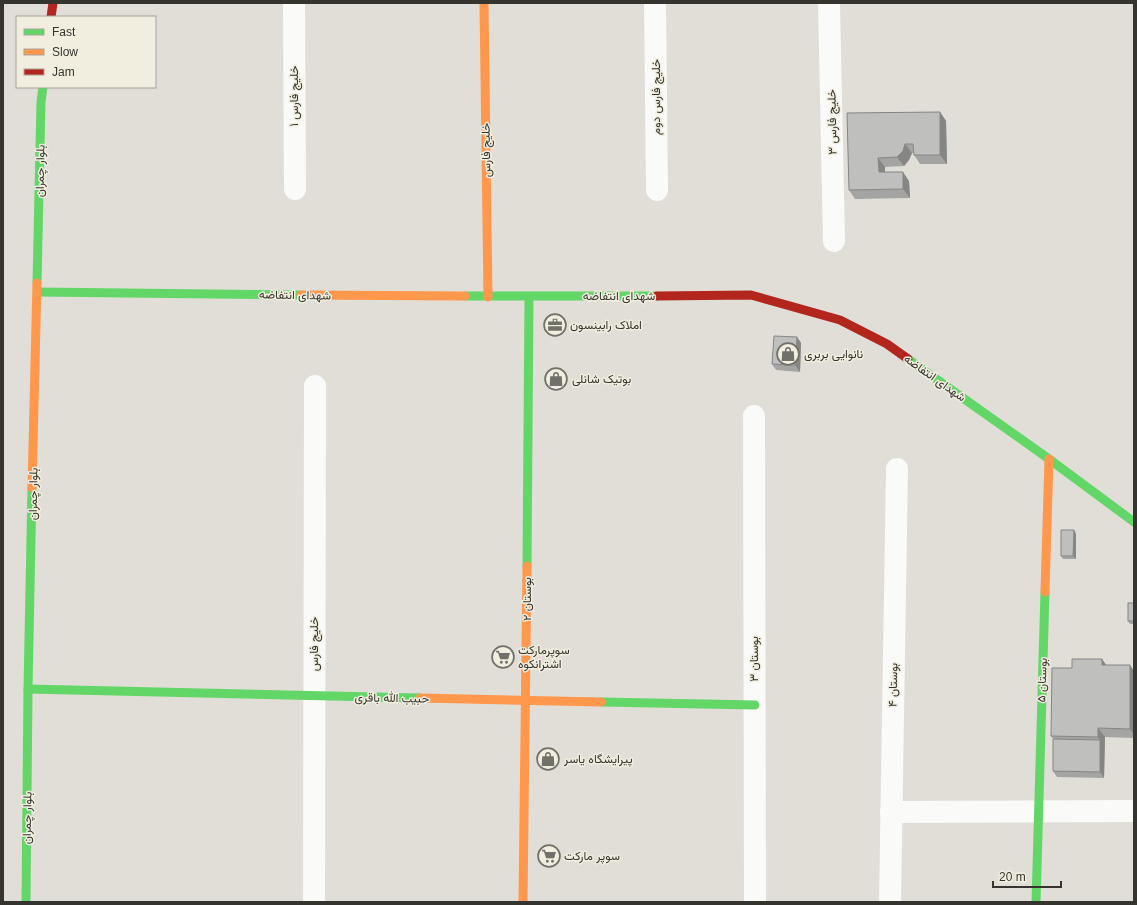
<svg xmlns="http://www.w3.org/2000/svg" width="1137" height="905" viewBox="0 0 1137 905" font-family="Helvetica,Vazirmatn,sans-serif">
	<style>
		.lines { fill: none; stroke-linecap: round; stroke-linejoin: round }
		.street { stroke: #fafaf9; stroke-width: 22 }
		.fast { stroke: #63d668; stroke-width: 9 }
		.slow { stroke: #ff974d; stroke-width: 9 }
		.jam { stroke: #b3261e; stroke-width: 9 }
		.wall { fill: #a4a4a3 }
		.shaded-wall { fill: #868685 }
		.building { fill: #bfbfbe; stroke: #868685 }
		.labels { text-anchor: middle; stroke-width: 3; stroke-linejoin: round; paint-order: stroke }
		.street-label { font-size: 12px; fill: #35342e; stroke: #f1eee0 }
		.poi-label { font-size: 12px; fill: #35342e; stroke: #f1eee0; text-anchor: start }
	</style>
	<rect width="100%" height="100%" fill="#e0ded7"/>
	<g class="lines">
		<!-- street -->
		<g class="street">
			<path d="M294,3L295,189"/>
			<path d="M655,3L657,190"/>
			<path d="M829,3L834,241"/>
			<path d="M754,416L755,902"/>
			<path d="M891,812L1134,811"/>
			<path d="M314,902L315,386"/>
			<path d="M890,902L897,469"/>
		</g>
		<!-- fast -->
		<g class="fast">
			<path d="M37,283L41,102L43,87"/>
			<path d="M38,292L301,295"/>
			<path d="M465,296H657"/>
			<path d="M908,359L1049,459L1134,522"/>
			<path d="M527,566L529,297"/>
			<path d="M28,689L420,698"/>
			<path d="M601,702L755,705"/>
			<path d="M26,902L28,689L32,488"/>
			<path d="M1036,902L1045,592"/>
		</g>
		<!-- slow -->
		<g class="slow">
			<path d="M484,3L488,297"/>
			<path d="M301,295L465,296"/>
			<path d="M32,488L37,283"/>
			<path d="M1045,592L1049,459"/>
			<path d="M420,698L601,702"/>
			<path d="M523,902L527,566"/>
		</g>
		<!-- jam -->
		<g class="jam">
			<path d="M51,17L53,3"/>
			<path d="M657,296L751,295L840,320L887,344L908,359"/>
		</g>
	</g>
	<!-- wall -->
	<g class="wall">
		<path d="M940,112L946,121L947,164H920L914,155L913,153H912L909,160L904,166L885,167V172L909,181L910,198L855,199L849,190L847,113Z"/>
		<path d="M797,337L801,343L800,372L776,370L772,364Z"/>
		<path d="M1074,530L1076,534V559H1063L1061,556Z"/>
		<path d="M1134,603V624H1130L1128,621Z"/>
		<path d="M1102,659L1106,665L1134,671V738L1105,737L1104,778L1057,777L1053,771V739L1051,736L1072,668Z"/>
	</g>
	<!-- shaded-wall -->
	<g class="shaded-wall">
		<path d="M940,112L946,121L947,164L940,155Z"/>
		<path d="M905,144L912,153L909,160L904,166L897,157Z"/>
		<path d="M878,158L885,167V181L879,172Z"/>
		<path d="M903,172L909,181L910,198L903,189Z"/>
		<path d="M797,337L801,343L800,372L795,365Z"/>
		<path d="M1074,530L1076,534V559L1073,556Z"/>
		<path d="M1102,659L1108,668L1102,665Z"/>
		<path d="M1130,665L1134,671V735L1130,729Z"/>
		<path d="M1098,728L1105,737L1104,778L1100,772V740L1098,737Z"/>
	</g>
	<!-- building -->
	<g class="building">
		<path d="M940,112V155H914L913,144H905L903,151L897,157L878,158L879,172H903V189L849,190L847,113Z"/>
		<path d="M774,336L797,337L795,365L772,364Z"/>
		<path d="M1061,530H1074L1073,556H1061Z"/>
		<rect x="1128" y="603" width="6" height="18"/>
		<path d="M1072,659H1102V665H1130V729L1098,728V737L1051,736L1052,668H1072Z"/>
		<path d="M1053,739L1100,740V772L1053,771Z"/>
	</g>
	<!-- icons -->
	<defs>
		<g id="office-ring" transform="scale(1.15)"><circle r="9.5" fill="#f1eee0" stroke="#717069" stroke-width="1.5"/><path d="M-6-3h4V-5.5h4V-3h4V5H-6ZM-1-4.5V-3h2v-1.5ZM-6 0V1H6V0Z" fill="#717069"/></g>
		<g id="shop-ring" transform="scale(1.15)"><circle r="9.5" fill="#f1eee0" stroke="#717069" stroke-width="1.5"/><path d="M-5-2.5h2.3a2.7 3.5 0 0 1 5.4 0H5L5.5 6h-11ZM-1.5-2.5h3a1.5 2.3 0 0 0-3 0Z" fill="#717069"/></g>
		<g id="supermarket-ring" transform="scale(1.15)"><circle r="9.5" fill="#f1eee0" stroke="#717069" stroke-width="1.5"/><path d="M-6-5.5h2.5l.6 2H6L4.5 2H-2.5L-4.4-4H-6ZM-1.5 3.2a1.3 1.3 0 1 0 .1 0ZM3 3.2a1.3 1.3 0 1 0 .1 0Z" fill="#717069"/></g>
	</defs>
	<g fill-rule="evenodd">
		<use href="#office-ring" x="555" y="325"/>
		<use href="#shop-ring" x="788" y="354"/>
		<use href="#shop-ring" x="556" y="379"/>
		<use href="#supermarket-ring" x="503" y="657"/>
		<use href="#shop-ring" x="548" y="759"/>
		<use href="#supermarket-ring" x="549" y="856"/>
	</g>
	<g class="labels">
		<!-- street labels -->
		<g class="street-label">
			<text transform="translate(294 96) rotate(-90)" y="4">خلیج فارس ۱</text>
			<text transform="translate(656 97) rotate(-90)" y="4">خلیج فارس دوم</text>
			<text transform="translate(832 122) rotate(-91)" y="4">خلیج فارس ۳</text>
			<text transform="translate(486 150) rotate(-91)" y="4">خلیج فارس</text>
			<text transform="translate(40 171) rotate(-89)" y="4">بلوار چمران</text>
			<text transform="translate(295 295) rotate(1)" y="4">شهدای انتفاضه</text>
			<text x="619" y="300">شهدای انتفاضه</text>
			<text transform="translate(935 378) rotate(35)" y="4">شهدای انتفاضه</text>
			<text transform="translate(33 494) rotate(-89)" y="4">بلوار چمران</text>
			<text transform="translate(527 599) rotate(-90)" y="4">بوستان ۲</text>
			<text transform="translate(314 644) rotate(-90)" y="4">خلیج فارس</text>
			<text transform="translate(754 659) rotate(-90)" y="4">بوستان ۳</text>
			<text transform="translate(1042 680) rotate(-88)" y="4">بوستان ۵</text>
			<text transform="translate(893 685) rotate(-89)" y="4">بوستان ۴</text>
			<text transform="translate(392 698) rotate(1)" y="4">حبیب الله باقری</text>
			<text transform="translate(27 818) rotate(-89)" y="4">بلوار چمران</text>
		</g>
		<!-- poi labels -->
		<g class="poi-label">
			<text x="570" y="329">املاک رابینسون</text>
			<text x="804" y="358">نانوایی بربری</text>
			<text x="572" y="383">بوتیک شانلی</text>
			<text x="518" y="654">سوپرمارکت<tspan x="518" dy="14">اشترانکوه</tspan></text>
			<text x="564" y="763">پیرایشگاه یاسر</text>
			<text x="564" y="860">سوپر مارکت</text>
		</g>
	</g>
	<!-- border -->
	<rect width="1137" height="905" fill="none" stroke="#35342e" stroke-width="8"/>
	<!-- legend -->
	<rect x="16" y="16" width="140" height="72" fill="#f1eee0" stroke="#a6a499"/>
	<rect x="24" y="29" width="20" height="6" fill="#63d668" stroke="#a6a499"/>
	<text x="52" y="36" font-size="12" fill="#35342e">Fast</text>
	<rect x="24" y="49" width="20" height="6" fill="#ff974d" stroke="#a6a499"/>
	<text x="52" y="56" font-size="12" fill="#35342e">Slow</text>
	<rect x="24" y="69" width="20" height="6" fill="#b3261e" stroke="#a6a499"/>
	<text x="52" y="76" font-size="12" fill="#35342e">Jam</text>
	<!-- scale -->
	<path d="M993 881v6h68v-6" fill="none" stroke="#35342e" stroke-width="2"/>
	<text x="999" y="881" font-size="12" fill="#35342e" stroke="#f1eee0" stroke-width="3" paint-order="stroke">20 m</text>
</svg>
